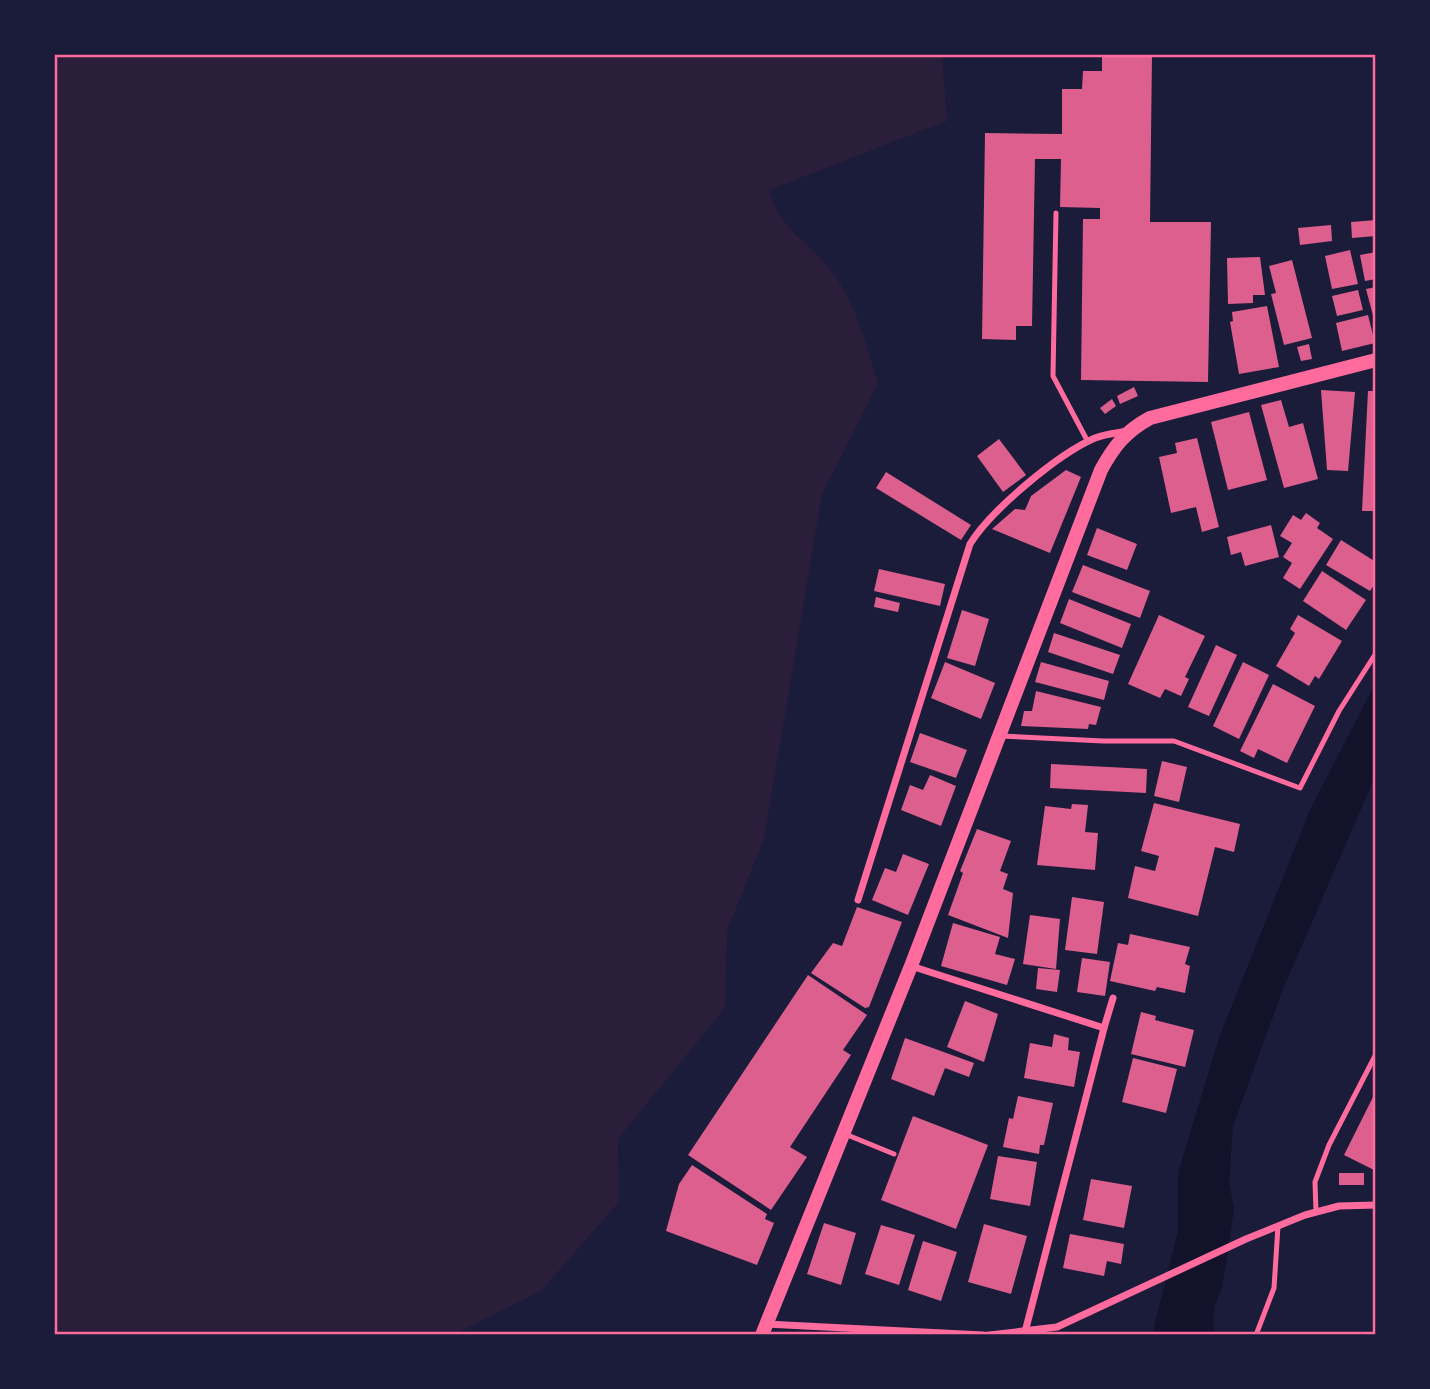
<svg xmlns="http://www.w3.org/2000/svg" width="1430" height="1389" viewBox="0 0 1430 1389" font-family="Figtree,sans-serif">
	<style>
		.green { fill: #2a1e3b }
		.water { fill: #12122b }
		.building { fill: #dd5f8e }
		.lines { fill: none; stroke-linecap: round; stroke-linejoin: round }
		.service { stroke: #ff6b9d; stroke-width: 5 }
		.minor { stroke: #ff6b9d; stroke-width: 7 }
		.secondary { stroke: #ff6b9d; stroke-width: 14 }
		.neatline { fill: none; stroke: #ff6b9d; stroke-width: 2.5 }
	</style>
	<rect width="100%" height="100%" fill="#1b1b3a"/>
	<!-- green -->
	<path class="green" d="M54,54H942L947,121L769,190C783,233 801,234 827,266C855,298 866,344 878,384L822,494L764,839L727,931L725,1008L618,1139L619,1202L542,1290L453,1335H54Z"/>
	<!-- water -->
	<path class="water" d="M1376,682L1374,779L1283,989L1233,1126L1229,1183L1234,1209L1222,1288L1215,1305L1213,1321L1216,1335H1152L1178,1232V1173L1219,1038L1310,810Z"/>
	<!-- building -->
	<g class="building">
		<path d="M1102,54H1152L1150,222H1211L1208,382L1081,380L1083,219H1100V208L1060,207L1061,159H1035L1032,326H1016V340L982,339L985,133L1062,134V89H1082L1083,71H1102Z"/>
		<path d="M1376,220V236L1352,238L1351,222Z"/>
		<path d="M1331,225L1332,241L1300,245L1298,228Z"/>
		<path d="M1350,250L1358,284L1332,289L1325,256Z"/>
		<path d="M1376,252V279L1365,281L1360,255Z"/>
		<path d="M1260,257L1265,295H1253V303L1228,304L1227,258Z"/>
		<path d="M1292,260L1312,338L1284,345L1271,294L1276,293L1269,266Z"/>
		<path d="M1376,287V323H1375L1366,289Z"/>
		<path d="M1358,290L1363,310L1337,316L1332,296Z"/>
		<path d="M1267,306L1279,367L1239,374L1230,322L1233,321L1232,312Z"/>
		<path d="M1368,315L1375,343L1342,351L1336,323Z"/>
		<path d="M1309,344L1312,359L1301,361L1297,347Z"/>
		<path d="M1134,387L1138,396L1120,404L1117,396Z"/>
		<path d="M1321,390L1355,392L1348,471L1327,470Z"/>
		<path d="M1368,391H1376V511H1362Z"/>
		<path d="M1112,399L1116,406L1105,414L1100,408Z"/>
		<path d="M1281,400L1289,427L1303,423L1318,479L1284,488L1261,405Z"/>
		<path d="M1249,412L1267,480L1228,490L1211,422Z"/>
		<path d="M1197,438L1219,527L1202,532L1196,507L1171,513L1159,457L1177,453L1175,443Z"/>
		<path d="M999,439L1026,475L1003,492L977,456Z"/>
		<path d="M1066,470L1081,477L1050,553L992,529L1015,509L1025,510L1031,496Z"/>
		<path d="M886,472L971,525L961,540L876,488Z"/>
		<path d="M1306,513L1320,523L1317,528L1333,539L1300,589L1283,578L1292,563L1283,557L1292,543L1280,536L1293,515L1301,520Z"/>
		<path d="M1271,525L1279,557L1245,566L1241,552L1231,555L1227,537Z"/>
		<path d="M1097,528L1137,544L1127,570L1087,555Z"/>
		<path d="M1341,540L1376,562V582L1370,591L1326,565Z"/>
		<path d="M1083,565L1150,591L1140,618L1072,592Z"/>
		<path d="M879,569L945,584L940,606L874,591Z"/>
		<path d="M1322,571L1366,600L1346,630L1303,601Z"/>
		<path d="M876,597L900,603L898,612L874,607Z"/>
		<path d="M1069,599L1131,624L1122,648L1060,623Z"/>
		<path d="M962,610L989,619L975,666L947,658Z"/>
		<path d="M1159,615L1205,636L1185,677L1189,679L1181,696L1165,689L1160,698L1128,684Z"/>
		<path d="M1298,615L1342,641L1319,679L1315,676L1309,686L1276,666L1295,633L1290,629Z"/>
		<path d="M1054,633L1120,655L1113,674L1048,652Z"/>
		<path d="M1216,645L1237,655L1209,716L1188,707Z"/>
		<path d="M945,662L995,683L981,719L931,698Z"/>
		<path d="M1041,662L1109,681L1104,700L1035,682Z"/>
		<path d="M1243,662L1269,675L1239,739L1213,726Z"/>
		<path d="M1273,684L1315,706L1287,763L1258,749L1254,758L1240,751Z"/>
		<path d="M1036,691L1101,707L1096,725L1089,724L1088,729L1021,726L1024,711H1032Z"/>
		<path d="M920,733L967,750L956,778L910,762Z"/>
		<path d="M1162,761L1187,767L1179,802L1154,796Z"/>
		<path d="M1051,764L1147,769L1146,793L1050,788Z"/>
		<path d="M930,775L956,786L941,826L901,810L910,785L923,790Z"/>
		<path d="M1154,803L1240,824L1234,852L1215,847L1198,916L1128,898L1135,866L1155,871L1159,856L1141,851Z"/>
		<path d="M1072,804L1088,805L1085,832L1098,833L1095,870L1037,865L1045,806L1071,809Z"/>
		<path d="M977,829L1011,841L1000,871L1008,874L1003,889L1013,893L1008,938L948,915L963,873L960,871Z"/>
		<path d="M903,854L929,864L908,915L872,900L885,868L896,872Z"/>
		<path d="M1072,897L1104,902L1097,954L1065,950Z"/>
		<path d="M857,907L902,922L869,1007L865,1008L811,973L833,943L842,946Z"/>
		<path d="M1030,915L1060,919L1056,969L1023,964Z"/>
		<path d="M953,923L1000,937L995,954L1015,959L1007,985L941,966Z"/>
		<path d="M1130,934L1190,947L1185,964L1190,966L1185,993L1157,987L1155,991L1110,981L1118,943L1128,945Z"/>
		<path d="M1082,958L1110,962L1105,996L1077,992Z"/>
		<path d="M1038,968L1060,970L1057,992L1036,989Z"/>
		<path d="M808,975L867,1015L843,1050L851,1055L790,1147L807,1157L771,1210L688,1155Z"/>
		<path d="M965,1001L998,1014L984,1062L947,1047Z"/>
		<path d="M1141,1012L1156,1016L1155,1020L1194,1030L1185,1067L1131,1054Z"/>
		<path d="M1054,1034L1069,1038L1068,1050L1080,1052L1074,1087L1024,1078L1030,1043L1052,1047Z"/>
		<path d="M905,1038L974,1063L969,1077L945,1068L934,1096L891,1079Z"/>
		<path d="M1133,1058L1177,1069L1166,1113L1122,1102Z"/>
		<path d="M1376,1091V1171L1344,1155Z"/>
		<path d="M1018,1096L1053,1103L1044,1145H1040L1039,1154L1003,1147L1009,1118L1013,1119Z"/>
		<path d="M913,1116L988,1145L956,1229L881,1200Z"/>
		<path d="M998,1156L1037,1162L1030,1206L990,1199Z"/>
		<path d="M692,1165L767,1214L765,1219L774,1223L757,1265L666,1231L679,1184Z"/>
		<rect x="1339" y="1173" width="25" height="12"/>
		<path d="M1091,1179L1132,1186L1124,1228L1083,1220Z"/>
		<path d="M824,1223L856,1233L841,1285L807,1274Z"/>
		<path d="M984,1224L1027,1236L1011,1294L968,1282Z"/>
		<path d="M881,1225L915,1235L899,1285L865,1274Z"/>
		<path d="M1070,1234L1124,1244L1121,1264L1107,1261L1104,1276L1063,1268Z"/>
		<path d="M923,1241L957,1252L941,1301L908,1290Z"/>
	</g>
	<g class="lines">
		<!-- service -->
		<g class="service">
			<path d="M1056,213L1053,376L1088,442"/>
			<path d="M1001,736L1103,741H1174L1300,788L1339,711L1376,653"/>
			<path d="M845,1134L894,1154"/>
			<path d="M1316,1212L1315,1182L1329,1145L1376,1054"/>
			<path d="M1256,1335L1274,1288L1278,1226"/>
		</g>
		<!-- minor -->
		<g class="minor">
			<path d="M858,900L970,544C991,510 1058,454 1095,438C1105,434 1117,433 1128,431"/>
			<path d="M911,966L1104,1028L1025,1332"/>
			<path d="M1104,1028L1113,998"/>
			<path d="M766,1324L982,1335"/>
			<path d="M990,1335L1057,1327L1246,1239L1305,1215L1339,1206L1376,1205"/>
		</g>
		<!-- secondary -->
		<path class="secondary" d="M762,1335L911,966L1101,470C1114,446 1126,431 1150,418L1376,360"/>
	</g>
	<!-- border -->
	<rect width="1430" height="1389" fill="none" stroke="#1b1b3a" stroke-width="112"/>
	<rect x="56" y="56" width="1318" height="1277" class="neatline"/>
</svg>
